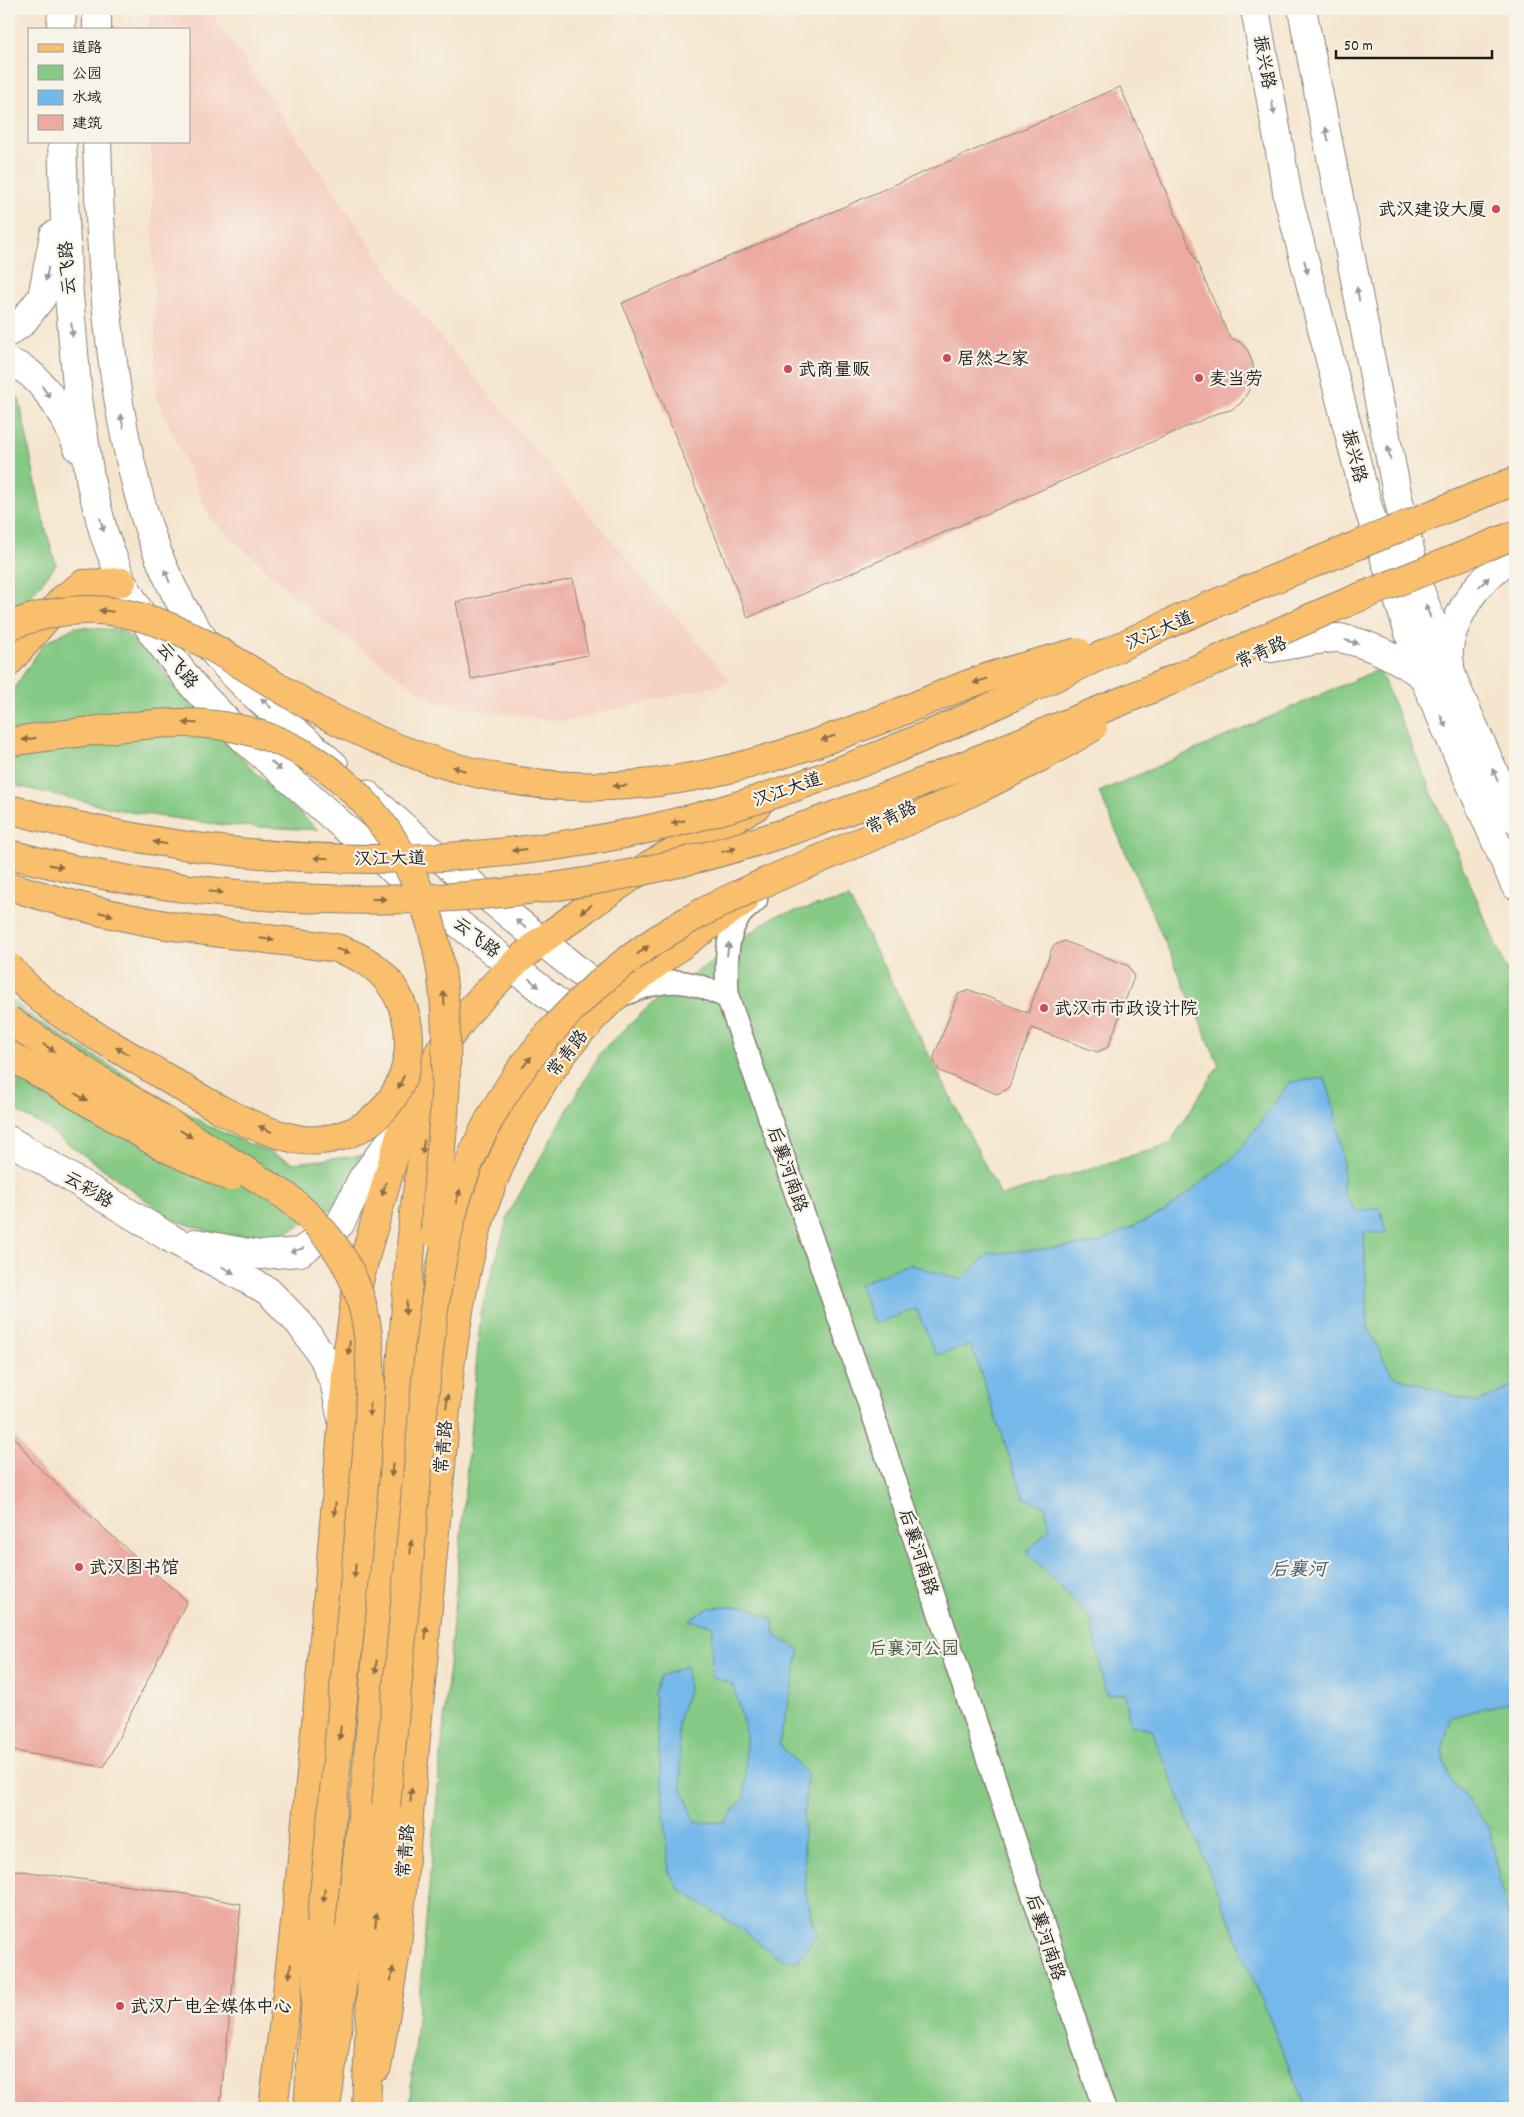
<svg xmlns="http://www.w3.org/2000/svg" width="1524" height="2117" viewBox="0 0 1524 2117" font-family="Dekko,'LXGW WenKai TC',sans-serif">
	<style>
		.built { fill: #f6d2c4 }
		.green { fill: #84c984; stroke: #507250 }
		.water { fill: #74b8ea; stroke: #486a83 }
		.building { fill: #ecaaa2 }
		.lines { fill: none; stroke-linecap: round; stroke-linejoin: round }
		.minor-casing { stroke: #888075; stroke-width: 25 }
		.tertiary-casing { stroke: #888075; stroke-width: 30 }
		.primary-casing { stroke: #888075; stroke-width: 30 }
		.trunk-casing { stroke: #888075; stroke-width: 30 }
		.minor { stroke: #fff; stroke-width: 22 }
		.tertiary { stroke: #fff; stroke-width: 28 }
		.primary { stroke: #f9bf6c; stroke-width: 28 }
		.trunk { stroke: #f9bf6c; stroke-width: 28 }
		.trunk-bridge-casing { stroke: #888075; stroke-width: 30; stroke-linecap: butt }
		.trunk-bridge { stroke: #f9bf6c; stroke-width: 28 }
		.oneway { fill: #999 }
		.oneway2 { fill: #8a6e44 }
		.poi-dot { fill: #d1495b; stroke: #f7f3e8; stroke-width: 2 }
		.labels { text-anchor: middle; stroke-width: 4.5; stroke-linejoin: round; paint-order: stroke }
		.street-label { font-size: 18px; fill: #1c1c1c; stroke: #f7f3e8 }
		.poi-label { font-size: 18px; fill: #1c1c1c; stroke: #f7f3e8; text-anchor: start }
		.park-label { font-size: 18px; fill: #405940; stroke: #f7f3e8 }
		.water-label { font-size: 19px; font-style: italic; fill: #3f5a6e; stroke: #f7f3e8 }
	</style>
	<rect width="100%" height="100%" fill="#f7f3e8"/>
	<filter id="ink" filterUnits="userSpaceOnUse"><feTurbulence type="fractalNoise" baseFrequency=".02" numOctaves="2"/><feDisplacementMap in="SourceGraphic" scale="10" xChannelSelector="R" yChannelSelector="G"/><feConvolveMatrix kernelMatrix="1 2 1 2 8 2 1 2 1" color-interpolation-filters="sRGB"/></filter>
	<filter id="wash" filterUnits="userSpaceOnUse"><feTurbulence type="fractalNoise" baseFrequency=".0096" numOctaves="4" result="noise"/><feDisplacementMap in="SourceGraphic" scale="20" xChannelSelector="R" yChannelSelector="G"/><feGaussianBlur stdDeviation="1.12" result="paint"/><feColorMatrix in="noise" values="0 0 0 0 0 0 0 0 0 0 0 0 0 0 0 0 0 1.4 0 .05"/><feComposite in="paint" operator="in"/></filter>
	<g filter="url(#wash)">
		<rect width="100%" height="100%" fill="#f5e5ce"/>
		<!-- built -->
		<path class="built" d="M148,9H209L401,290L731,682L563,722L437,704L318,617L210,518L156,395L151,141H189V29H149Z"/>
		<!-- green -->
		<g class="green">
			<path d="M19,398L43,519L56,565L9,623V399Z"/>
			<path d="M75,627L121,630L150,652L179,692L256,773L318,830L223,825L129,812L9,784V696L44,643Z"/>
			<path d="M1379,669L1515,989V2108H409L481,1312L509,1213L600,1053L647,1008L774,916L849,898L1001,1196L1169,1144L1219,1065L1099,792Z"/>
			<path d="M9,998L40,1022L208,1126L294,1163L365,1155L333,1208L281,1235H220L174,1220L45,1127L9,1107Z"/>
		</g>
		<!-- water -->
		<g class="water">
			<path d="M1325,1078L1335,1110L1343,1161V1193L1357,1212L1380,1207L1386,1233L1364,1232L1368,1328L1392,1375L1477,1403L1515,1385V1538L1512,1545L1515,1561V1702L1513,1701L1451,1717L1442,1751L1448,1775L1489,1828L1511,1930L1515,1936V2108H1306L1151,1729L1130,1725L1125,1693L1106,1695L1091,1619L1027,1552L1050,1528L1045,1506L1023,1497L971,1345L936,1355L916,1309L874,1324L859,1284L909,1264L962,1280L988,1254L1096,1244L1164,1212L1236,1155L1290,1082Z"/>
			<path d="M748,1606L772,1619L776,1636L800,1650L779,1744L807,1774L803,1826L806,1894L817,1935L796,1962L774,1955L744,1931L681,1890L669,1873L654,1693L661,1676L686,1666L688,1689L678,1723L682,1789L696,1823L725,1822L745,1796L746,1733L733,1685L711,1676L713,1626L689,1620L709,1608Z"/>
		</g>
		<g id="blocks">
			<!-- building -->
			<g class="building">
				<path d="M1120,87L1230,338L1240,342L1248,351L1253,364V377L1249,390L1241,403L1231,410L1218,413L748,618L622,303Z"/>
				<path d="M573,579L588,655L471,679L456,602Z"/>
				<path d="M1064,941L1129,966L1134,977L1108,1047L1097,1052L1032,1028L1008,1089L997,1094L939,1071L933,1059L958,994L970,990L1028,1013L1053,946Z"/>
				<path d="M9,1429L34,1463L109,1533L187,1601L104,1767L9,1750Z"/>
				<path d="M9,1869L186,1894L241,1904L220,2108H9Z"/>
			</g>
		</g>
	</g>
	<g filter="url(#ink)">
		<use href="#blocks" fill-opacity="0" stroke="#888075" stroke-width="1"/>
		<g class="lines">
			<!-- minor casing -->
			<g class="minor-casing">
				<g id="minor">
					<path d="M756,900C751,905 745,909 741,914C724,934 726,973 728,998L877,1426L1104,2108"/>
					<path d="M625,994C666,976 688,978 728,998"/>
				</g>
			</g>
			<!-- tertiary casing -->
			<g class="tertiary-casing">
				<g id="tertiary">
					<path d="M1255,9L1288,197L1368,507L1423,676L1515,885"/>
					<path d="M1302,9L1397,493L1418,585L1457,689L1515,819"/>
					<path d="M61,29L62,9"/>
					<path d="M97,29V9"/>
					<path d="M62,141L67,273L78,398L91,484L104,534L122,582L153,634L195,688L245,740L409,884L587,1026"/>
					<path d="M97,141C100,242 106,342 126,441C140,507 158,571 195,627C230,680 287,723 334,765"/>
					<path d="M9,332L22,323L42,297L54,235"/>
					<path d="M9,363C39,368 68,421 78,448"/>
					<path d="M1270,648C1286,646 1325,637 1339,638C1368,643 1399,659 1423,676"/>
					<path d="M1450,664C1444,641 1462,607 1476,589C1486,576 1503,564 1515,553"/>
					<path d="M366,794L436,855L613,999"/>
					<path d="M9,1140L170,1238L268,1291L300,1324L323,1357L335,1385L341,1415"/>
					<path d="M195,1243L260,1255L300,1252L340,1224L362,1179L403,1124"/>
				</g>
			</g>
			<!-- primary casing -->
			<g class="primary-casing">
				<g id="primary">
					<path d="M377,2067L397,1945L450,1367C456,1327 462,1287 472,1248C493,1162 546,1057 614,998C655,962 701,932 745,900"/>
					<path d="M273,2108C305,1856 329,1603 348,1350L356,1294L368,1246L404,1122L421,1085L442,1047L469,1011L513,965L541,941L585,909L649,865L757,806"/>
					<path d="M308,2108L321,1925"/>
					<path d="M326,2108L337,2030L365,1792L414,1212L434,1083"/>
				</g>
			</g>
			<!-- trunk casing -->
			<g class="trunk-casing">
				<g id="trunk">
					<path d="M9,662L63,599L83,584L122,582"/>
					<path d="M366,2108L372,1971L386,1805"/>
				</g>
			</g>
			<!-- minor -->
			<use href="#minor" class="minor"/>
			<!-- tertiary -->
			<use href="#tertiary" class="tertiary"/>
			<!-- primary -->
			<use href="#primary" class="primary"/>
			<!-- trunk -->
			<use href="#trunk" class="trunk"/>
			<!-- trunk-bridge casing -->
			<g class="trunk-bridge-casing">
				<g id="trunk-bridge">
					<path d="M9,626C141,573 224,662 332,718C407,757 487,783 571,786C680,791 784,757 885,718C917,706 948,691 980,680C1012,669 1046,661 1078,652"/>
					<path d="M9,742C42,737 75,733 108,729C144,725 180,720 216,725C353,741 434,867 444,996C447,1034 447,1074 444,1113C441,1153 436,1193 435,1233"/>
					<path d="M9,809C251,875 504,878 746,803C887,760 1021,693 1155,630C1220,600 1287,574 1353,547C1407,525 1461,502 1515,481"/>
					<path d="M9,854C228,911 463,916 683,862C802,833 913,786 1026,740C1072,721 1119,703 1165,683C1219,660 1271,635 1324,612C1388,585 1452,560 1515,535"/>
					<path d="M9,886C69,905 129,920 191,929C239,936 288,941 336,948C351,953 366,959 379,971C432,1021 412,1115 341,1136C324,1141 305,1142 288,1137C237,1124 185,1089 140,1062C95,1034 42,1009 9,967"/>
					<path d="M9,1020L83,1070L286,1196C379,1271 374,1344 367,1453L321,1925"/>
					<path d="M9,1055L162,1146L230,1177"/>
					<path d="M386,1805C397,1692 407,1580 418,1468C426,1383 431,1296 453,1212C485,1089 576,985 685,922C734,894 789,872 841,850C927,813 1013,776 1093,727"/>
				</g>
			</g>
			<!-- trunk-bridge -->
			<use href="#trunk-bridge" class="trunk-bridge"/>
		</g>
		<!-- one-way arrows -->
		<defs><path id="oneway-solid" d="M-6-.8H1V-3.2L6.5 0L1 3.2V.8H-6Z" transform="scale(1.25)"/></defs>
		<g class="oneway">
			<use href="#oneway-solid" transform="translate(1273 108) rotate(80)"/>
			<use href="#oneway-solid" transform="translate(1327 134) rotate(-101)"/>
			<use href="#oneway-solid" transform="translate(1306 267) rotate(76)"/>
			<use href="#oneway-solid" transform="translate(47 274) rotate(101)"/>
			<use href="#oneway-solid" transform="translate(1358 294) rotate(-101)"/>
			<use href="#oneway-solid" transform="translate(72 330) rotate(85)"/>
			<use href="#oneway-solid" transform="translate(46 392) rotate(56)"/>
			<use href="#oneway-solid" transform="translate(122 421) rotate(-102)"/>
			<use href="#oneway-solid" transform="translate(1389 453) rotate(-101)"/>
			<use href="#oneway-solid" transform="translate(102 525) rotate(75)"/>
			<use href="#oneway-solid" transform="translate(167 576) rotate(-113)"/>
			<use href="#oneway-solid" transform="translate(1484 582) rotate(-43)"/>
			<use href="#oneway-solid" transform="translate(1428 611) rotate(-110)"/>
			<use href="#oneway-solid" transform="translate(1352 642) rotate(15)"/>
			<use href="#oneway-solid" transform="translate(266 703) rotate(-136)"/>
			<use href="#oneway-solid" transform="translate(1443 721) rotate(66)"/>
			<use href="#oneway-solid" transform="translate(276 766) rotate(41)"/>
			<use href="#oneway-solid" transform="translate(1495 775) rotate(-114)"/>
			<use href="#oneway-solid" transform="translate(521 924) rotate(-141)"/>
			<use href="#oneway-solid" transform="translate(728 949) rotate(-82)"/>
			<use href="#oneway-solid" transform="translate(534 983) rotate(39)"/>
			<use href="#oneway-solid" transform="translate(297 1250) rotate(164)"/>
			<use href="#oneway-solid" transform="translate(228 1270) rotate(29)"/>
		</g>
		<g class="oneway2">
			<use href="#oneway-solid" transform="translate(106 611) rotate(-174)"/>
			<use href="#oneway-solid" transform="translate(980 681) rotate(161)"/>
			<use href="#oneway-solid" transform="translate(190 723) rotate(-178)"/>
			<use href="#oneway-solid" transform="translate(828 738) rotate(161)"/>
			<use href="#oneway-solid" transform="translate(29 739) rotate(171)"/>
			<use href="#oneway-solid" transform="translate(459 769) rotate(-164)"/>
			<use href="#oneway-solid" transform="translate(620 786) rotate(177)"/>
			<use href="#oneway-solid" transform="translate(678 822) rotate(167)"/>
			<use href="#oneway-solid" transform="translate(160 843) rotate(-170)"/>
			<use href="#oneway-solid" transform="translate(519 850) rotate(173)"/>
			<use href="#oneway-solid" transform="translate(729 850) rotate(-15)"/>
			<use href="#oneway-solid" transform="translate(321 858) rotate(-178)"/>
			<use href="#oneway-solid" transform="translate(56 866) rotate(12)"/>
			<use href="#oneway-solid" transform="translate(216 892) rotate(6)"/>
			<use href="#oneway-solid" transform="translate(379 899) rotate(-1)"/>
			<use href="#oneway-solid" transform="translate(586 909) rotate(145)"/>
			<use href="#oneway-solid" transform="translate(106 914) rotate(13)"/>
			<use href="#oneway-solid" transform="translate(267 939) rotate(6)"/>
			<use href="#oneway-solid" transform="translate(643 950) rotate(-36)"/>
			<use href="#oneway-solid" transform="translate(343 951) rotate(18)"/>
			<use href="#oneway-solid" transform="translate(444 998) rotate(-94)"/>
			<use href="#oneway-solid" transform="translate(49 1048) rotate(33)"/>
			<use href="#oneway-solid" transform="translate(122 1051) rotate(-149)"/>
			<use href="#oneway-solid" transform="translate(527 1062) rotate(-51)"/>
			<use href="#oneway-solid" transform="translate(401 1082) rotate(114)"/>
			<use href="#oneway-solid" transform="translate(81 1097) rotate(31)"/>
			<use href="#oneway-solid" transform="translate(265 1129) rotate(-156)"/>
			<use href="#oneway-solid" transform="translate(186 1134) rotate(32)"/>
			<use href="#oneway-solid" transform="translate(423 1147) rotate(98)"/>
			<use href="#oneway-solid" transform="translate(384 1189) rotate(106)"/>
			<use href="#oneway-solid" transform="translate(458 1196) rotate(-72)"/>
			<use href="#oneway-solid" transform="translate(406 1308) rotate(95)"/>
			<use href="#oneway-solid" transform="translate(349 1348) rotate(97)"/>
			<use href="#oneway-solid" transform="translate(447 1401) rotate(-85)"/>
			<use href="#oneway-solid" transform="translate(370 1410) rotate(94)"/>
			<use href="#oneway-solid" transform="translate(392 1470) rotate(95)"/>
			<use href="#oneway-solid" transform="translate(335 1509) rotate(95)"/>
			<use href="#oneway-solid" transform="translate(411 1547) rotate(-85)"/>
			<use href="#oneway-solid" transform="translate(355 1571) rotate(96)"/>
			<use href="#oneway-solid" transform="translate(426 1633) rotate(-85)"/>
			<use href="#oneway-solid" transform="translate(376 1667) rotate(95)"/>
			<use href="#oneway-solid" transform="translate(340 1733) rotate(96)"/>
			<use href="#oneway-solid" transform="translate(411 1795) rotate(-85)"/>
			<use href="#oneway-solid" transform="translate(324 1895) rotate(96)"/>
			<use href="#oneway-solid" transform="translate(376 1920) rotate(-85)"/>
			<use href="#oneway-solid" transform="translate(290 1971) rotate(97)"/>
			<use href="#oneway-solid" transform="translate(392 1974) rotate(-81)"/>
		</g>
	</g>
	<!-- markers -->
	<g class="poi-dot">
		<circle cx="1496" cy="209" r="5"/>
		<circle cx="947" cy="358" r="5"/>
		<circle cx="788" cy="369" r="5"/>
		<circle cx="1199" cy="378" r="5"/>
		<circle cx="1044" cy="1008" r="5"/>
		<circle cx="79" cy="1567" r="5"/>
		<circle cx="120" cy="2006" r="5"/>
	</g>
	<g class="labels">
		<!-- street labels -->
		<g class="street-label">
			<text transform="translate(1265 62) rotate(80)" y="6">振兴路</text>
			<text transform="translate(67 268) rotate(-94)" y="6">云飞路</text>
			<text transform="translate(1355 456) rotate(76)" y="6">振兴路</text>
			<text transform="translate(1159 630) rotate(-24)" y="6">汉江大道</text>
			<text transform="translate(1261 652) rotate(-24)" y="6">常青路</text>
			<text transform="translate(178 665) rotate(51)" y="6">云飞路</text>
			<text transform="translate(787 789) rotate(-19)" y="6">汉江大道</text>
			<text transform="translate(891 817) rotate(-26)" y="6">常青路</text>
			<text transform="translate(390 858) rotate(-1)" y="6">汉江大道</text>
			<text transform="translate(477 937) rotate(38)" y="6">云飞路</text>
			<text transform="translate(567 1053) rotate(-52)" y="6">常青路</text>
			<text transform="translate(788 1169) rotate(71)" y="6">后襄河南路</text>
			<text transform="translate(89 1189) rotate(31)" y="6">云彩路</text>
			<text transform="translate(443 1447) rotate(-85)" y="6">常青路</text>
			<text transform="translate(919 1552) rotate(72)" y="6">后襄河南路</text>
			<text transform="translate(405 1851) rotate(-85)" y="6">常青路</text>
			<text transform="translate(1046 1937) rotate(72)" y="6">后襄河南路</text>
		</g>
		<!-- poi labels -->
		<g class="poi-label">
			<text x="1486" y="215" text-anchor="end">武汉建设大厦</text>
			<text x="957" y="364">居然之家</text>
			<text x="798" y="375">武商量贩</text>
			<text x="1209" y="384">麦当劳</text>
			<text x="1054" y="1014">武汉市市政设计院</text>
			<text x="89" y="1573">武汉图书馆</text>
			<text x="130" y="2012">武汉广电全媒体中心</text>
		</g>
		<!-- park labels -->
		<g class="park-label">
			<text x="914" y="1654">后襄河公园</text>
		</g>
		<!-- water labels -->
		<g class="water-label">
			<text x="1298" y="1575">后襄河</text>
		</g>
	</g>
	<!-- margin -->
	<rect width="1524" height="2117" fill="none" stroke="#f7f3e8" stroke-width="30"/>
	<!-- legend -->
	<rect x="28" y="28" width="162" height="115" fill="#f7f3e8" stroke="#9f9d96"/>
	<rect x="38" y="44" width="25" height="8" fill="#f9bf6c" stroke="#9f9d96"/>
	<text x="72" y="52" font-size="15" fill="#1c1c1c">道路</text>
	<rect x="38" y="65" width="25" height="15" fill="#84c984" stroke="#9f9d96"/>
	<text x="72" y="78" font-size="15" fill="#1c1c1c">公园</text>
	<rect x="38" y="90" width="25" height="15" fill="#74b8ea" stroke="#9f9d96"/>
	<text x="72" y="102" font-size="15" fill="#1c1c1c">水域</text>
	<rect x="38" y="115" width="25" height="15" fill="#ecaaa2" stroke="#9f9d96"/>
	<text x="72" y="128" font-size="15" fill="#1c1c1c">建筑</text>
	<!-- scale -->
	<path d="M1336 50v8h156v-8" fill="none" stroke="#1c1c1c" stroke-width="2.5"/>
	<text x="1344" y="50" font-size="15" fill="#1c1c1c" stroke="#f7f3e8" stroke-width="4" paint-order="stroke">50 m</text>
</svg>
